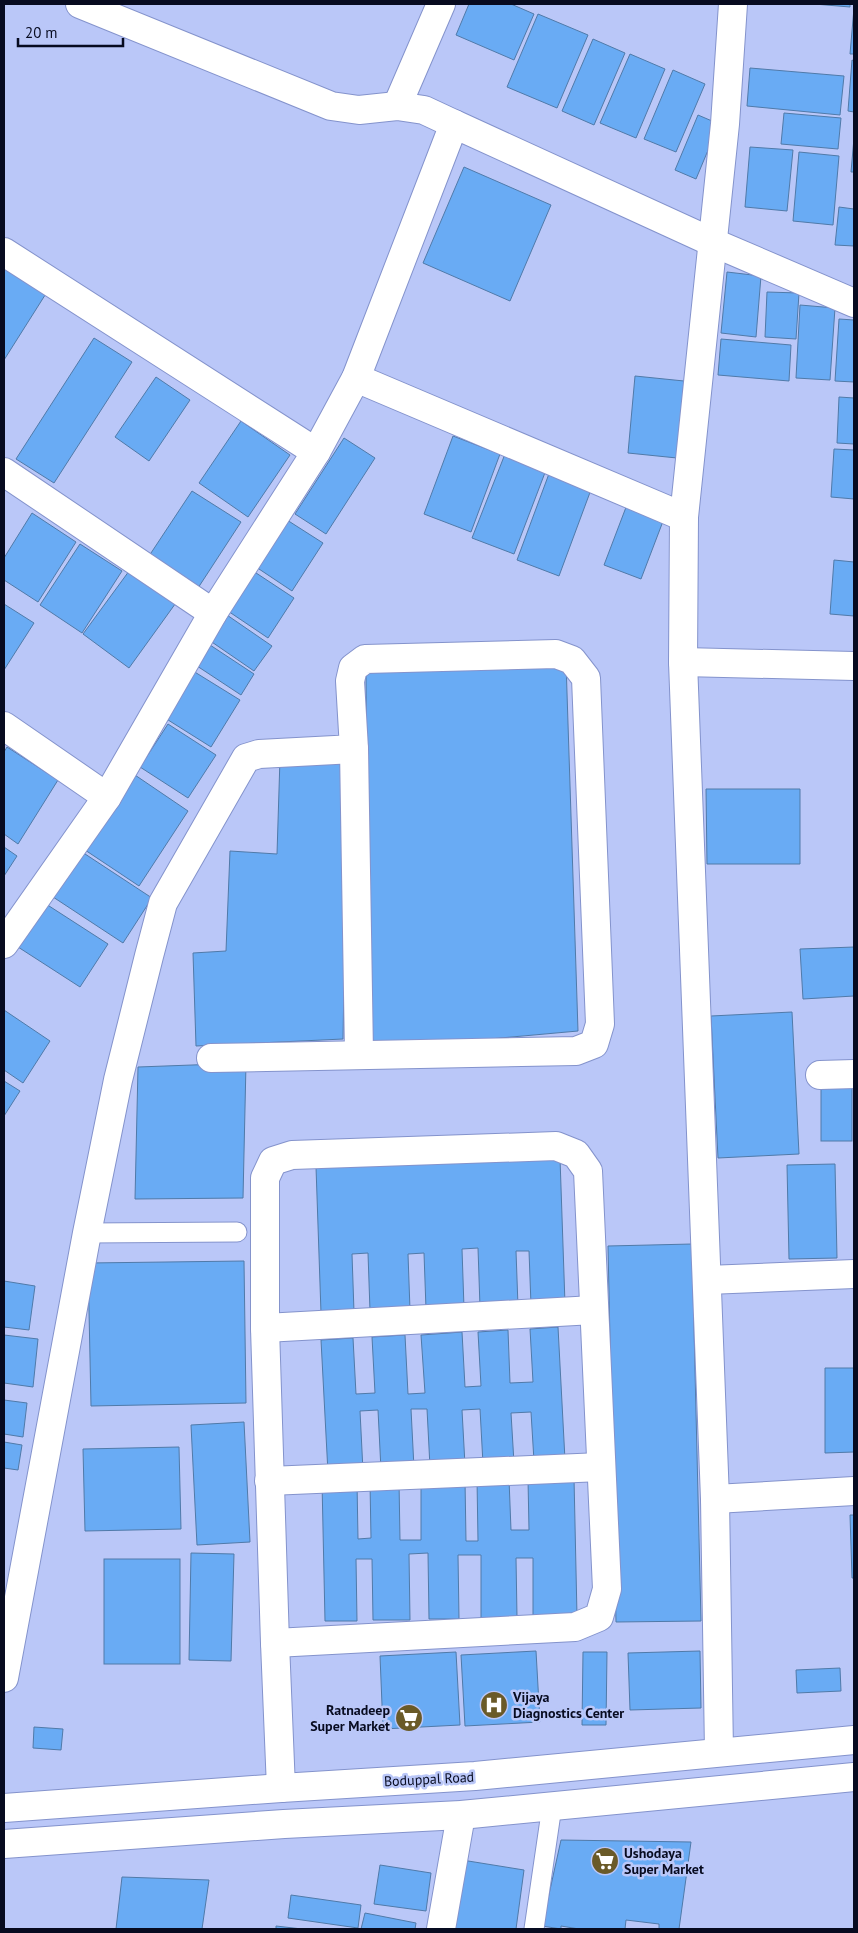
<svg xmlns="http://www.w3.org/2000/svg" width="858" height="1933" viewBox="0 0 858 1933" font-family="'PT Sans',sans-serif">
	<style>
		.building { fill: #69abf4; stroke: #507aa9 }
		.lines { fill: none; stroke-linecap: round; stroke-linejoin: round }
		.lane-casing { stroke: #8493cc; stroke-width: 21 }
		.street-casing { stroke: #8493cc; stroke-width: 30 }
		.secondary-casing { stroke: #8493cc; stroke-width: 30 }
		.lane { stroke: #fff; stroke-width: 19 }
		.street { stroke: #fff; stroke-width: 28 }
		.secondary { stroke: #fff; stroke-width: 28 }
		.labels { text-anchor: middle; stroke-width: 5; stroke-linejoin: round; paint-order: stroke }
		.poi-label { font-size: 14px; font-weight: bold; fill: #070b20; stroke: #bac7f8; text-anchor: start }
		.street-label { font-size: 14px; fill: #070b20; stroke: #bac7f8 }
	</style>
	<rect width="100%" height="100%" fill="#bac7f8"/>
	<!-- building -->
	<g class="building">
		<path d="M469,4H511L534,14L514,60L456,35Z"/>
		<path d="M814,4H850V7Z"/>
		<path d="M854,8V54H850Z"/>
		<path d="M538,14L588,35L557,108L507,87Z"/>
		<path d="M593,39L625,53L594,125L562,111Z"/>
		<path d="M630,54L665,69L636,138L600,123Z"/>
		<path d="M852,60L854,61V112L848,111Z"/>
		<path d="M750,68L844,76L840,115L747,106Z"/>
		<path d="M673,70L705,84L676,152L644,139Z"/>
		<path d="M784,113L841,118L838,149L781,144Z"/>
		<path d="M698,115L719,124L696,179L675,170Z"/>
		<path d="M854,138V172H851Z"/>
		<path d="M750,147L793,150L787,211L745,207Z"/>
		<path d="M799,152L839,156L833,225L793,221Z"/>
		<path d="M464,167L551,205L510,301L423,263Z"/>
		<path d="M839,207L854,209V246L835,245Z"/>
		<path d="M4,264L47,292L4,360Z"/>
		<path d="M727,272L761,276L756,337L721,333Z"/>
		<path d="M767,292L799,293L796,339L765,337Z"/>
		<path d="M800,305L835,308L830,380L796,378Z"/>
		<path d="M839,319L854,320V382L835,381Z"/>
		<path d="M94,338L132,362L54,483L16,459Z"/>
		<path d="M721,339L791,345L789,381L718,375Z"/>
		<path d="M635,376L684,381L677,458L628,453Z"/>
		<path d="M156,377L190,400L149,461L115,437Z"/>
		<path d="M839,397L854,398V444L837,443Z"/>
		<path d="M241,421L290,455L248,517L199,483Z"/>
		<path d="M453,436L500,454L471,532L424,514Z"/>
		<path d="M344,438L375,458L326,534L295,514Z"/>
		<path d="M834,449L854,450V499L831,497Z"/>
		<path d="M505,454L546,470L514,554L472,538Z"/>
		<path d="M550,471L592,487L559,576L517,560Z"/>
		<path d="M192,491L241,522L198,588L149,556Z"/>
		<path d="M628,502L665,516L641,579L604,565Z"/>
		<path d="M32,513L76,542L38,602L4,580V558Z"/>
		<path d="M287,520L323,543L292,591L256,567Z"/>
		<path d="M80,544L122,571L82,633L40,605Z"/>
		<path d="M834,560L854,562V616L830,614Z"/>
		<path d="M244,565L294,598L268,638L219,605Z"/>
		<path d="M132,567L178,600L129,668L83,634Z"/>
		<path d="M4,604L34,623L4,670Z"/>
		<path d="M224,613L272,646L254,671L206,638Z"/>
		<path d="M207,643L254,674L241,695L194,664Z"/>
		<path d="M566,662L578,1031L368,1050L366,671Z"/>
		<path d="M185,666L240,700L211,747L157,713Z"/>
		<path d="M168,724L216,755L188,798L140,767Z"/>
		<path d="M7,747L58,780L18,844L4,834V752Z"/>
		<path d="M280,758L348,760L343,1039L196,1046L193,953L226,951L230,851L277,854Z"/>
		<path d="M132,773L188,811L139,886L82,848Z"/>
		<path d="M706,789H800V864H707Z"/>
		<path d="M4,847L17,856L4,876Z"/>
		<path d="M79,850L152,898L123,943L50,895Z"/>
		<path d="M46,904L108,944L80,987L18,947Z"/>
		<path d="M854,947V996L803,999L800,949Z"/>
		<path d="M4,1010L50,1041L23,1083L4,1070Z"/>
		<path d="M792,1012L799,1154L718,1158L711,1016Z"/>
		<path d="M246,1063L243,1198L135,1199L138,1067Z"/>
		<path d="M4,1081L20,1091L4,1116Z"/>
		<rect x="821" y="1085" width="31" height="56"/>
		<path d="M560,1158L565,1304L531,1305L529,1251H516L518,1306L480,1307L478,1248L462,1249L464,1308L426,1309L424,1253L408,1254L410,1310L370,1311L368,1253L352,1254L354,1312L321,1313L316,1167Z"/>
		<path d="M835,1164L837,1258L789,1259L787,1165Z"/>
		<path d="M692,1244L701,1621L616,1622L608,1246Z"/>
		<path d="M244,1261L246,1403L91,1406L88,1263Z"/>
		<path d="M4,1281L35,1286L29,1330L4,1327Z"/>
		<path d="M558,1327L565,1460L534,1461L531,1412L511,1413L514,1463L483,1464L480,1409L462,1410L465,1465L430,1467L427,1409H411L414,1468L381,1470L378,1410L360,1411L363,1471L328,1473L321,1340L353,1338L356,1394L375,1393L372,1337L405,1335L408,1394L425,1393L421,1335L462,1332L465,1387L481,1386L478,1332L508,1330L510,1383L533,1382L530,1329Z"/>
		<path d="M4,1335L38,1339L33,1387L4,1383Z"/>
		<path d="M825,1368H854V1452L825,1453Z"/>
		<path d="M4,1400L27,1403L23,1437L4,1434Z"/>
		<path d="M244,1422L250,1542L197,1545L191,1425Z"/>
		<path d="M4,1442L22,1445L18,1470L4,1468Z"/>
		<path d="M179,1447L181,1529L85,1531L83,1449Z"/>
		<path d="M574,1478L577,1616L533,1618V1558H516L517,1617L481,1618V1555H458L459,1619H429L428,1553L409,1554L410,1620H373L372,1559H356L357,1621H325L322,1482H357L358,1539L371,1538L370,1482L399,1481L400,1540H421V1481L465,1480L466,1541H478L477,1479H509L511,1530H529L528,1479Z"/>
		<path d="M850,1515H854V1578H852Z"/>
		<path d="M191,1553L234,1554L231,1661L189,1660Z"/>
		<rect x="104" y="1559" width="76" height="105"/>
		<path d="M536,1651L540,1722L465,1726L461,1655Z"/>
		<path d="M700,1651L701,1708L630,1710L628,1653Z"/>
		<path d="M456,1652L460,1725L383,1729L380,1656Z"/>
		<path d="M583,1652H607L606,1725H582Z"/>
		<path d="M840,1668L841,1691L797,1693L796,1670Z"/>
		<path d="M34,1727L63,1729L61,1750L33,1748Z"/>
		<path d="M561,1840L691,1842L679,1929H659V1924L626,1920L625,1929H579L561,1926V1929L542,1926Z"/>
		<path d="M462,1860L524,1870L516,1929H452Z"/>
		<path d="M380,1865L431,1873L426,1911L374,1904Z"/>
		<path d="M122,1877L209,1880L202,1929H116Z"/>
		<path d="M291,1895L361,1905L358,1928L288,1918Z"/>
		<path d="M365,1913L416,1923L415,1929H361Z"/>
		<path d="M276,1926L302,1929H276Z"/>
	</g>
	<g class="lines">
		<!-- lane casing -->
		<g class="lane-casing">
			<g id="lane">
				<path d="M87,1233L237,1232"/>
				<path d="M534,1929L552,1806"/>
			</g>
		</g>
		<!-- street casing -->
		<g class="street-casing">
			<g id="street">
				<path d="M80,4L331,106L359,110L397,106L424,110L454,124"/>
				<path d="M397,106L441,4"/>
				<path d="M4,252L316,452"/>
				<path d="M356,378L684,517"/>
				<path d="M4,472L213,613"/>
				<path d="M683,662L854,666"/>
				<path d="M4,726L107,797"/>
				<path d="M354,749L359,1054"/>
				<path d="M4,944L107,797L213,613L316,452L356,378L454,124L712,242L854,303"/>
				<path d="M820,1075L854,1074"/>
				<path d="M556,1146L576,1154L588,1171L607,1589L599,1617L575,1627L275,1643L265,1328V1178L273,1161L292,1155Z"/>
				<path d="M707,1280L854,1274"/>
				<path d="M265,1328L594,1310"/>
				<path d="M269,1481L601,1467"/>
				<path d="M715,1499L854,1491"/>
				<path d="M275,1643L281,1788"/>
				<path d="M4,1678L87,1233L118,1080L149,956L163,903L246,758L259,754L354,749L350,681L353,668L365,659L556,654L572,660L586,678L600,1024L594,1044L576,1051L211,1058"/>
				<path d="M719,1752L715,1499L683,662L684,517L725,124L733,4"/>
				<path d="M441,1929L461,1815"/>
			</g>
		</g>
		<!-- secondary casing -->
		<g class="secondary-casing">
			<g id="secondary">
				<path d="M4,1808L281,1788L475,1776L854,1740"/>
				<path d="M4,1844L284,1824L461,1815L854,1777"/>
			</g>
		</g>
		<!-- lane -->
		<use href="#lane" class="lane"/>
		<!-- street -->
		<use href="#street" class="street"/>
		<!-- secondary -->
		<use href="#secondary" class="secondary"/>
	</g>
	<!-- icons -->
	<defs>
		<g id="hospital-disc" transform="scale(1.4375)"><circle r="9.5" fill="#6a5a28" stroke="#bac7f8"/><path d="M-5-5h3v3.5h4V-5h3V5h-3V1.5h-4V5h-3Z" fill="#fff"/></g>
		<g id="supermarket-disc" transform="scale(1.4375)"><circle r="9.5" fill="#6a5a28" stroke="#bac7f8"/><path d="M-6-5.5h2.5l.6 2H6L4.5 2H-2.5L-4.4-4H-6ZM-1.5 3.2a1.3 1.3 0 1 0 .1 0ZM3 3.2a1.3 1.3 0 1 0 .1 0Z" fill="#fff"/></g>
	</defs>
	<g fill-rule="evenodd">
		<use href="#hospital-disc" x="494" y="1705"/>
		<use href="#supermarket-disc" x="409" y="1718"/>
		<use href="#supermarket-disc" x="605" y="1861"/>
	</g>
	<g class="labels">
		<!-- poi labels -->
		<g class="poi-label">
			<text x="513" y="1702">Vijaya<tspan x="513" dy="16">Diagnostics Center</tspan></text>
			<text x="390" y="1715" text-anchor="end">Ratnadeep<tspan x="390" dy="16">Super Market</tspan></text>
			<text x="624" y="1858">Ushodaya<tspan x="624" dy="16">Super Market</tspan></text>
		</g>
		<!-- street labels -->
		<g class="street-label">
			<text transform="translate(429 1779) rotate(-3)" y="5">Boduppal Road</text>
		</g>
	</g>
	<!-- border -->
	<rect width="858" height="1933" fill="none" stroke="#070b20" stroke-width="10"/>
	<!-- scale -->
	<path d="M18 38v8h105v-8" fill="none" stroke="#070b20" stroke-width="2.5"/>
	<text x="25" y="38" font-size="15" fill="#070b20" stroke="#bac7f8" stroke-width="4" paint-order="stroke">20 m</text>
</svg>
